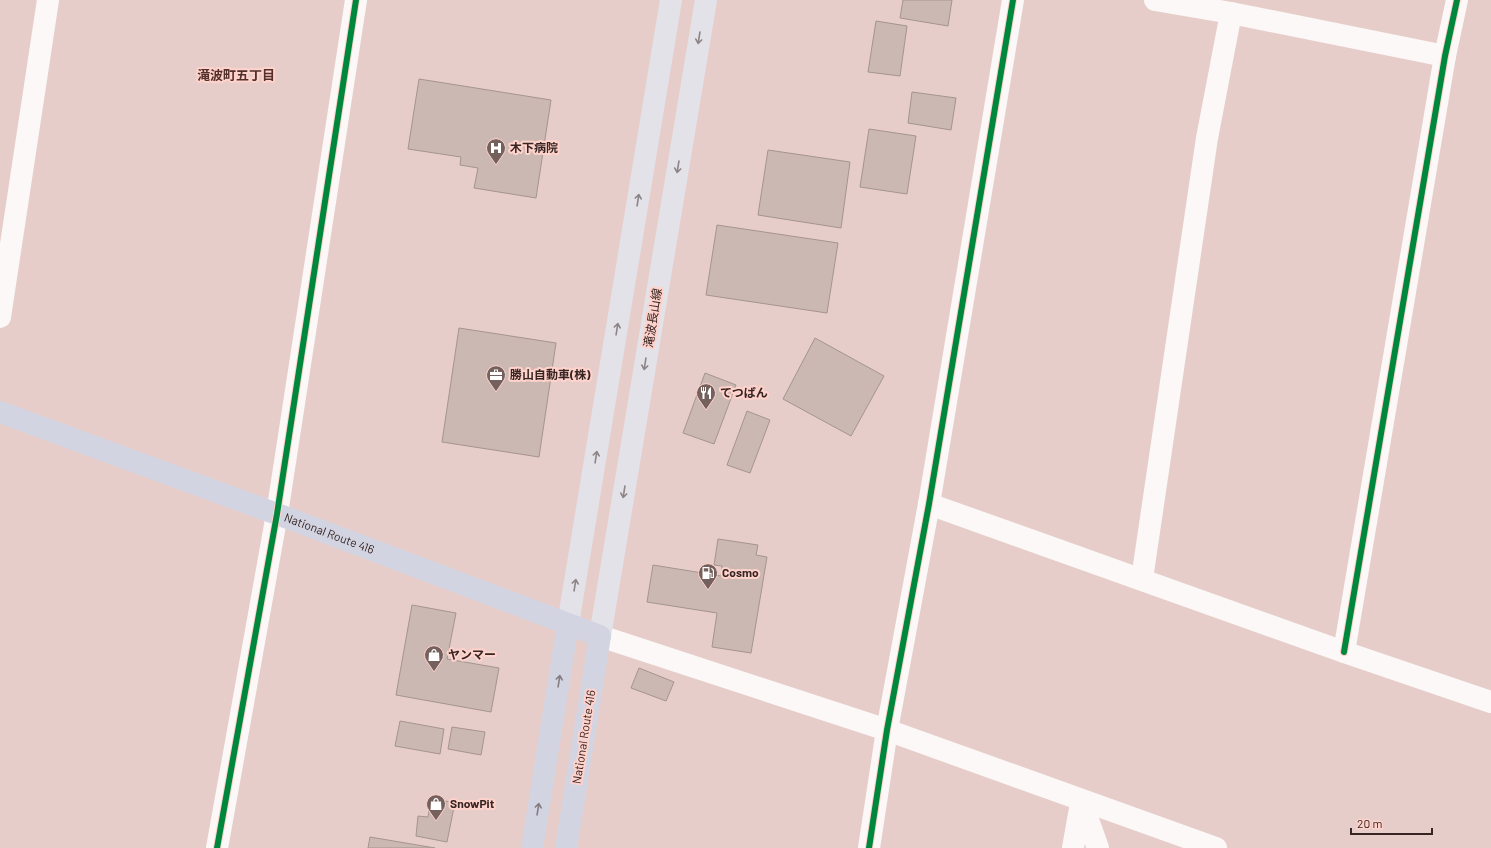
<svg xmlns="http://www.w3.org/2000/svg" width="1491" height="848" viewBox="0 0 1491 848" font-family="Barlow,'Noto Sans JP',sans-serif">
	<style>
		.building { fill: #cbb8b3; stroke: #a5948f }
		.lines { fill: none; stroke-linecap: round; stroke-linejoin: round }
		.minor { stroke: #fbf8f7; stroke-width: 22 }
		.major { stroke: #e3e2e9; stroke-width: 22 }
		.highway { stroke: #d3d4e1; stroke-width: 22 }
		.cycleway-casing { stroke: #ffd2cb; stroke-width: 8 }
		.cycleway { stroke: #00873e; stroke-width: 6 }
		.oneway { stroke: #8c8486 }
		.oneway2 { stroke: #847c82 }
		.labels { text-anchor: middle; stroke-width: 4; stroke-linejoin: round; paint-order: stroke }
		.poi-label { font-size: 12px; font-weight: bold; fill: #362523; stroke: #ffd2cb; text-anchor: start }
		.street-label { font-size: 12px; fill: #362523; stroke: #ffd2cb }
		.neighbourhood-label { font-size: 13px; font-weight: bold; fill: #522f2b; stroke: #ffd2cb }
	</style>
	<rect width="100%" height="100%" fill="#e6cdca"/>
	<!-- building -->
	<g class="building">
		<path d="M903,0H952L948,26L900,18Z"/>
		<path d="M876,21L907,26L900,76L868,72Z"/>
		<path d="M419,79L551,100L536,198L474,188L478,168L460,165L461,157L408,149Z"/>
		<path d="M912,92L956,98L951,130L908,123Z"/>
		<path d="M869,129L916,136L907,194L860,187Z"/>
		<path d="M768,150L850,162L841,228L758,215Z"/>
		<path d="M717,225L838,243L827,313L706,295Z"/>
		<path d="M459,328L556,343L539,457L442,442Z"/>
		<path d="M815,338L884,376L851,436L783,399Z"/>
		<path d="M705,373L736,385L714,444L683,433Z"/>
		<path d="M747,411L770,420L750,473L727,465Z"/>
		<path d="M718,539L758,545L756,555L767,557L751,653L712,647L717,613L647,602L653,565L721,576L722,566L714,565Z"/>
		<path d="M412,605L456,613L447,659L499,668L491,712L396,695Z"/>
		<path d="M639,668L674,682L666,701L631,688Z"/>
		<path d="M400,721L444,729L440,754L395,746Z"/>
		<path d="M452,727L485,732L481,755L448,749Z"/>
		<path d="M431,800L455,802L447,842L416,836L418,816L428,817Z"/>
		<path d="M370,837L435,848H368Z"/>
	</g>
	<g class="lines">
		<!-- minor -->
		<g class="minor">
			<path d="M1155,0L1231,13L1445,56"/>
			<path d="M0,317L48,0"/>
			<path d="M929,504L1344,652L1491,702"/>
			<path d="M1142,579L1207,138L1231,13"/>
			<path d="M600,636L887,730L1216,848"/>
			<path d="M1344,652L1445,56L1457,0"/>
			<path d="M1081,800L1098,848"/>
			<path d="M217,848L277,514L356,0"/>
			<path d="M869,848L887,730L929,504L1013,0"/>
			<path d="M1073,848L1081,803"/>
		</g>
		<!-- major -->
		<g class="major">
			<path d="M568,624L671,0"/>
			<path d="M600,636L706,0"/>
		</g>
		<!-- highway -->
		<g class="highway">
			<path id="s1" d="M0,412L277,514L600,636L566,848"/>
			<path d="M532,848L568,624"/>
		</g>
		<!-- cycleway casing -->
		<g class="cycleway-casing">
			<g id="cycleway">
				<path d="M1344,652L1445,56L1457,0"/>
				<path d="M217,848L277,514L356,0"/>
				<path d="M869,848L887,730L929,504L1013,0"/>
			</g>
		</g>
		<!-- cycleway -->
		<use href="#cycleway" class="cycleway"/>
	</g>
	<!-- one-way arrows -->
	<defs><path id="oneway-shaft" d="M-6 0H5M1.5-3L5.5 0L1.5 3" fill="none" stroke-width="1.6" stroke-linecap="round" stroke-linejoin="round"/></defs>
	<g class="oneway">
		<use href="#oneway-shaft" transform="translate(699 38) rotate(99)"/>
		<use href="#oneway-shaft" transform="translate(678 167) rotate(99)"/>
		<use href="#oneway-shaft" transform="translate(638 200) rotate(-81)"/>
		<use href="#oneway-shaft" transform="translate(617 329) rotate(-81)"/>
		<use href="#oneway-shaft" transform="translate(645 364) rotate(99)"/>
		<use href="#oneway-shaft" transform="translate(596 457) rotate(-81)"/>
		<use href="#oneway-shaft" transform="translate(624 492) rotate(99)"/>
		<use href="#oneway-shaft" transform="translate(575 585) rotate(-81)"/>
	</g>
	<g class="oneway2">
		<use href="#oneway-shaft" transform="translate(559 681) rotate(-81)"/>
		<use href="#oneway-shaft" transform="translate(538 809) rotate(-81)"/>
	</g>
	<!-- icons -->
	<defs>
		<g id="hospital-pin" transform="scale(1)"><path d="M0 17L-7.5 6A9.5 9.5 0 1 1 7.5 6Z" fill="#74605d" stroke="#ffd2cb"/><path d="M-5-5h3v3.5h4V-5h3V5h-3V1.5h-4V5h-3Z" fill="#fff"/></g>
		<g id="office-pin" transform="scale(1)"><path d="M0 17L-7.5 6A9.5 9.5 0 1 1 7.5 6Z" fill="#74605d" stroke="#ffd2cb"/><path d="M-6-3h4V-5.5h4V-3h4V5H-6ZM-1-4.5V-3h2v-1.5ZM-6 0V1H6V0Z" fill="#fff"/></g>
		<g id="restaurant-pin" transform="scale(1)"><path d="M0 17L-7.5 6A9.5 9.5 0 1 1 7.5 6Z" fill="#74605d" stroke="#ffd2cb"/><path d="M-5-6h1v4h1v-4h1v4h1v-4h1v5L-1.5 .5V6h-2V.5L-5-1ZM5-6V6H3V1.5H1.5Q1.5-4 5-6Z" fill="#fff"/></g>
		<g id="fuel-pin" transform="scale(1)"><path d="M0 17L-7.5 6A9.5 9.5 0 1 1 7.5 6Z" fill="#74605d" stroke="#ffd2cb"/><path d="M-5.5-6h7V0h2V4h1.3V-2.5L3-4.5l.8-.8L6-3V5H2.5V1h-1V6h-7ZM-4.2-4.7v3.2H.2V-4.7Z" fill="#fff"/></g>
		<g id="shop-pin" transform="scale(1)"><path d="M0 17L-7.5 6A9.5 9.5 0 1 1 7.5 6Z" fill="#74605d" stroke="#ffd2cb"/><path d="M-5-2.5h2.3a2.7 3.5 0 0 1 5.4 0H5L5.5 6h-11ZM-1.5-2.5h3a1.5 2.3 0 0 0-3 0Z" fill="#fff"/></g>
	</defs>
	<g fill-rule="evenodd">
		<use href="#hospital-pin" x="496" y="148"/>
		<use href="#office-pin" x="496" y="375"/>
		<use href="#restaurant-pin" x="706" y="393"/>
		<use href="#fuel-pin" x="708" y="573"/>
		<use href="#shop-pin" x="434" y="655"/>
		<use href="#shop-pin" x="436" y="804"/>
	</g>
	<g class="labels">
		<!-- poi labels -->
		<g class="poi-label">
			<text x="510" y="152">木下病院</text>
			<text x="510" y="379">勝山自動車(株)</text>
			<text x="720" y="397">てつぱん</text>
			<text x="722" y="577">Cosmo</text>
			<text x="448" y="659">ヤンマー</text>
			<text x="450" y="808">SnowPit</text>
		</g>
		<!-- street labels -->
		<g class="street-label">
			<text transform="translate(653 318) rotate(-81)" y="4">滝波長山線</text>
			<text dy="4" stroke="none"><textPath href="#s1" startOffset="351">National Route 416</textPath></text>
			<text transform="translate(584 737) rotate(-81)" y="4">National Route 416</text>
		</g>
		<!-- neighbourhood labels -->
		<g class="neighbourhood-label">
			<text x="236" y="80">滝波町五丁目</text>
		</g>
	</g>
	<!-- scale -->
	<path d="M1351 828v6h81v-6" fill="none" stroke="#362523" stroke-width="2"/>
	<text x="1357" y="828" font-size="12" fill="#362523" stroke="#ffd2cb" stroke-width="3" paint-order="stroke">20 m</text>
</svg>
